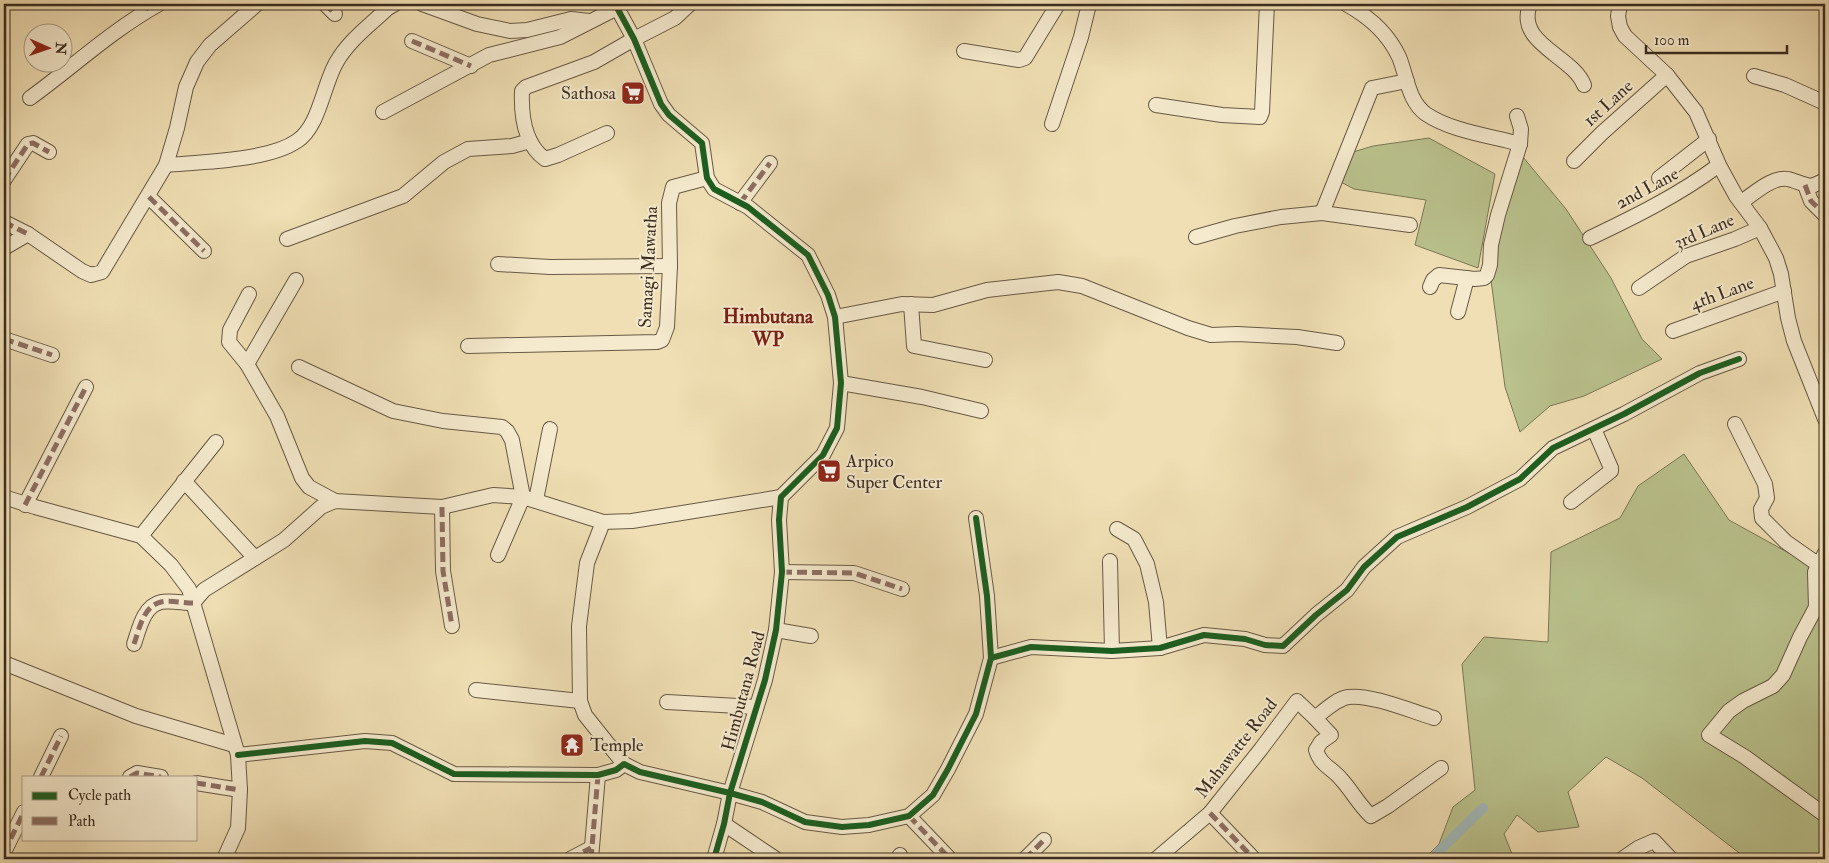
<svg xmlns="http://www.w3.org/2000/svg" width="1829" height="863" viewBox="0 0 1829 863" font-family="'IM FELL Double Pica',serif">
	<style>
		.green { fill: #bac28d; stroke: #7a7757 }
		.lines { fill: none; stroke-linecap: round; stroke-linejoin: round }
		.canal { stroke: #a1b9ba; stroke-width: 10 }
		.minor-casing { stroke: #685946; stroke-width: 16 }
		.minor { stroke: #f5eace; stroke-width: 14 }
		.quiet { stroke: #8d6e63; stroke-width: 5; stroke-dasharray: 10 5; stroke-linecap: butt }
		.cycleway-casing { stroke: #f5eace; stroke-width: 9 }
		.cycleway { stroke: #1b5e20; stroke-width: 6 }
		.labels { text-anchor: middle; stroke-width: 4; stroke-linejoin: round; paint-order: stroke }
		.poi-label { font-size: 18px; fill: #3b2c21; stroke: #f5eace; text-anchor: start }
		.street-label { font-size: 18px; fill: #3b2c21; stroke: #f5eace }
		.quarter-label { font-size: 20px; font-weight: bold; fill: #7a1f14; stroke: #f5eace }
	</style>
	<rect width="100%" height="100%" fill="#f0dfb4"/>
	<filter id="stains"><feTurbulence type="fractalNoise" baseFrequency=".004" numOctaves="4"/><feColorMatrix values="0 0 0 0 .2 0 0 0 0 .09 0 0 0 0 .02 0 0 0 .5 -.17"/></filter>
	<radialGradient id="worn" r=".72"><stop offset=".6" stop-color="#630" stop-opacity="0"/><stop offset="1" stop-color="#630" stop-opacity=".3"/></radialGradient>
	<!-- green -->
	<g class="green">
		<path d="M1429,138L1495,174L1478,268L1415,245L1426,200L1354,189L1339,181L1353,152L1373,146Z"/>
		<path d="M1518,151L1566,209L1611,278L1642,339L1662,359L1584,396L1550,406L1520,432L1505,387L1491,280L1496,215Z"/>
		<path d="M1684,454L1729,520L1825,573V859H1747L1642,778L1606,757L1568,792L1579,827L1538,832L1517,815L1504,834L1514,859H1424L1439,844L1453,807L1475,790L1462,664L1484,637L1548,642L1551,552L1620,518L1638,486Z"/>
	</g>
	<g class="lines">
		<!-- canal -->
		<path class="canal" d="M1431,859L1483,808"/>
		<!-- minor casing -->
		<g class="minor-casing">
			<g id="minor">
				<path d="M325,4L335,14"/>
				<path d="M422,4L477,24L510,31L527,30L571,19L589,21"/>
				<path d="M615,4L634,39L661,104L669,115L702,143L707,178L714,189L748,207L808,255L828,295L835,317L841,383L837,428L823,455L781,497L779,520L782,572L776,630L765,680L730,793L724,824L714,859"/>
				<path d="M1346,4C1368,16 1388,33 1399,57C1407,76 1408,101 1426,114C1451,131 1491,136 1520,144"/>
				<path d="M1530,4C1515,44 1572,55 1584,85"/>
				<path d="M1620,4L1618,16L1620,27L1625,36L1667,75L1696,112L1719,165L1736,196L1760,228L1776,258L1781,274L1788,318L1794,341L1825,419"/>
				<path d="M412,41L471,66"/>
				<path d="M964,51L1019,60L1025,58L1058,4"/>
				<path d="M1754,76L1785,85L1825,103"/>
				<path d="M1407,81L1372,88L1322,213L1410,225"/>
				<path d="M30,98C73,67 112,30 159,4"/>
				<path d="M1156,105L1222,115L1260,117L1262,112L1267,4"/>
				<path d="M383,112L489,55L560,37L617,8"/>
				<path d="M1052,124L1081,37L1089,4"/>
				<path d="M607,133L558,155L545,159C524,144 521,115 522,91L526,87L594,62L634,39L675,18L690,4"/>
				<path d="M1574,161L1602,133L1667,75"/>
				<path d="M166,165C201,162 268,161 297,141C319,127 323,86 336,63C348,41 370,25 388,8L395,4"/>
				<path d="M1659,178L1709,139"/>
				<path d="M4,180L28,144L33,143L49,152"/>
				<path d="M1805,185L1811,201L1825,215"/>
				<path d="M149,197L204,251"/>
				<path d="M1741,202C1754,194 1772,176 1788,179C1796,181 1804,185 1812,186L1825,180"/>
				<path d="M740,203L770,163"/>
				<path d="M4,222L28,234L82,271L91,275L102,272L166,165L177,128L186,87L197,62L210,45L257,4"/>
				<path d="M1196,237L1235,226L1281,217L1322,213"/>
				<path d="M1590,238C1634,217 1679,195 1719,165"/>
				<path d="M287,239L403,196L444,162L468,149L512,146L530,141"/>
				<path d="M4,248L28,234"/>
				<path d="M498,264L550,267L670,266"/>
				<path d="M1430,287L1433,280L1439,275L1475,279L1484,278L1487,275L1490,265L1491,245L1498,215L1520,144L1521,129L1517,116"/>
				<path d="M1639,288L1686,256L1735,239L1760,228"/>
				<path d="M249,294L230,330L229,342L247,364L277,416L302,478L309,487L335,501"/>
				<path d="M911,304L914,346L985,360"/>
				<path d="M1458,312L1467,278"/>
				<path d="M835,317L902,304L933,305L987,290L1058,282L1082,286L1188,328L1211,335L1237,334L1297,337L1337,343"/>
				<path d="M1673,331L1784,291"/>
				<path d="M4,339L52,355"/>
				<path d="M468,346L657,342L662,340L667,327L670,266L669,203L673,187L707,178"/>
				<path d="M247,364L296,280"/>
				<path d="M299,367L393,411L443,421L502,427L507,431L512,440L523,497L498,555"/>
				<path d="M841,383L922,397L981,411"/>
				<path d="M1735,424L1765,484L1767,498L1761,509L1762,518L1786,542L1819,565"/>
				<path d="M184,481L255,558"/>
				<path d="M4,497L35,507L141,536L171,565L189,589L238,755L240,790L238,828L224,859"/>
				<path d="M536,500L550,429"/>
				<path d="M1571,502L1611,471V468L1594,429"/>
				<path d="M25,505L86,387"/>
				<path d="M442,507L443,571L452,626"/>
				<path d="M603,522L587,563L579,626L580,701L585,715L624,764"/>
				<path d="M1117,529L1134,539L1147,564L1156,602L1160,648"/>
				<path d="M141,536L216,442"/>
				<path d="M1825,553L1815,572L1816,607L1800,637L1783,675L1773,686L1743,701L1729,711L1709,735L1745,757L1825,815"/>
				<path d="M1110,561L1112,651"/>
				<path d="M782,572L854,573L902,589"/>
				<path d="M193,603L204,590L284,540L321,507L335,501L442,507L493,495L523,497L603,522L632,521L781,497"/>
				<path d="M776,630L811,636"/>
				<path d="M134,644C139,630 143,606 161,602C170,600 183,603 193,603"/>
				<path d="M991,658L1031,647L1112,651L1160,648L1204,635L1245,639L1265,645L1283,646L1316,615L1347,590L1364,567L1397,537L1467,507L1520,479L1553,448L1624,414L1700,373L1739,359"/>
				<path d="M4,663L136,716L234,745"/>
				<path d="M476,690L580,701"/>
				<path d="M667,702L756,707"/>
				<path d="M1315,718L1331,735L1321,742L1316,750C1320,765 1332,768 1341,779C1352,791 1359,805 1371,816L1388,806L1441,768"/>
				<path d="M238,755L365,741L392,743L454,774L598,775L616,770L624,764L640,772L730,793L762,802L805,822L842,827L869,825L909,816L933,795L948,769L976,714L991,658L987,596L976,518"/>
				<path d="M41,777L61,736"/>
				<path d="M130,777L137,773L161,777"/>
				<path d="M196,783L240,790"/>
				<path d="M1210,813L1254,859"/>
				<path d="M909,816L950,859"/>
				<path d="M724,824L776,859"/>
				<path d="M4,852L24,812"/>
				<path d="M570,859L591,848"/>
				<path d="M591,859L598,775"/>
				<path d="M897,859L900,855"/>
				<path d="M1025,859L1044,840"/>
				<path d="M1156,859L1210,813L1261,749L1297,701L1315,718C1324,711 1336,699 1348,697C1371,694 1411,711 1434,718"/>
				<path d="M1622,859L1638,848L1654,841L1671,859"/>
			</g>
		</g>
		<!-- minor -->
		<use href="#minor" class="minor"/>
		<!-- quiet -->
		<g class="quiet">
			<path d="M142,4L149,9"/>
			<path d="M325,4L335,14"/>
			<path d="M412,41L471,66"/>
			<path d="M4,180L28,144L33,143L49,152"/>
			<path d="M1805,185L1811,201L1825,215"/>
			<path d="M149,197L204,251"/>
			<path d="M740,203L770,163"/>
			<path d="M4,222L28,234"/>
			<path d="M4,339L52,355"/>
			<path d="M25,505L86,387"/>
			<path d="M442,507L443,571L452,626"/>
			<path d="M782,572L854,573L902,589"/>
			<path d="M134,644C139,630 143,606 161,602C170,600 183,603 193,603"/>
			<path d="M41,777L61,736"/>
			<path d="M130,777L137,773L161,777"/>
			<path d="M196,783L240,790"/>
			<path d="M1210,813L1254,859"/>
			<path d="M909,816L950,859"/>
			<path d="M4,852L24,812"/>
			<path d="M570,859L591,848"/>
			<path d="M591,859L598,775"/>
			<path d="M1025,859L1044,840"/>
		</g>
		<!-- cycleway casing -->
		<g class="cycleway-casing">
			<g id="cycleway">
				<path d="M615,4L634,39L661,104L669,115L702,143L707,178L714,189L748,207L808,255L828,295L835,317L841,383L837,428L823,455L781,497L779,520L782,572L776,630L765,680L730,793L724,824L714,859"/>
				<path d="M991,658L1031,647L1112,651L1160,648L1204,635L1245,639L1265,645L1283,646L1316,615L1347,590L1364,567L1397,537L1467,507L1520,479L1553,448L1624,414L1700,373L1739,359"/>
				<path d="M238,755L365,741L392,743L454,774L598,775L616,770L624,764L640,772L730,793L762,802L805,822L842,827L869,825L909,816L933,795L948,769L976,714L991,658L987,596L976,518"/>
			</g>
		</g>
		<!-- cycleway -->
		<use href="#cycleway" class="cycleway"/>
	</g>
	<!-- icons -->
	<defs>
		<g id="supermarket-square" transform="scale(1.25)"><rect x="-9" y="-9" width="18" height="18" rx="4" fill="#8f2418" stroke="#f5eace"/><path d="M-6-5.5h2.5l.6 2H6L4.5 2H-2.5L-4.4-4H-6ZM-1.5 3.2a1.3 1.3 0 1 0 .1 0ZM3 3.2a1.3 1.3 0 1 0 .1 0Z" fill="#fff"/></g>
		<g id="temple-square" transform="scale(1.25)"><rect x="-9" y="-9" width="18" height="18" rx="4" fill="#8f2418" stroke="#f5eace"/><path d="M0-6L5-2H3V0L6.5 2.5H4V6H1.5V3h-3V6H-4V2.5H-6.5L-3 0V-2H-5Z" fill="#fff"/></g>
	</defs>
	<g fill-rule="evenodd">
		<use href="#supermarket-square" x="633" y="93"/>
		<use href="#supermarket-square" x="829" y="471"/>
		<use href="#temple-square" x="572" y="745"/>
	</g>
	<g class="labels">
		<!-- poi labels -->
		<g class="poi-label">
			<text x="616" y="99" text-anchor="end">Sathosa</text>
			<text x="846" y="467">Arpico<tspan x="846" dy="21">Super Center</tspan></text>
			<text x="590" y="751">Temple</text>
		</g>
		<!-- street labels -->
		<g class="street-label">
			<text transform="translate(1608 103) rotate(-42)" y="6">1st Lane</text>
			<text transform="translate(1647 188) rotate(-28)" y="6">2nd Lane</text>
			<text transform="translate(1704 231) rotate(-23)" y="6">3rd Lane</text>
			<text transform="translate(648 267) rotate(-87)" y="6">Samagi Mawatha</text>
			<text transform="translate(1722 293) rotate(-20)" y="6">4th Lane</text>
			<text transform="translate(743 691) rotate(-75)" y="6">Himbutana Road</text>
			<text transform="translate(1236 748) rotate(-52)" y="6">Mahawatte Road</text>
		</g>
		<!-- quarter labels -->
		<g class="quarter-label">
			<text x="768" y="323">Himbutana<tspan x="768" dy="23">WP</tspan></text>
		</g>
	</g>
	<!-- margin -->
	<rect width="1829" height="863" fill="none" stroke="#f0dfb4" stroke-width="20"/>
	<rect x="5" y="5" width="1819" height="853" fill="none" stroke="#3b2c21" stroke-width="2.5"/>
	<rect x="10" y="10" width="1809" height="843" fill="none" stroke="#3b2c21"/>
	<!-- legend -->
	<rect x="22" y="776" width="175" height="65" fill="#f5eace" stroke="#ab9e89"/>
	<rect x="32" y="792" width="25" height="8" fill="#1b5e20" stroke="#ab9e89"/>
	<text x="68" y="800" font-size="15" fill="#3b2c21">Cycle path</text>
	<rect x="32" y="817" width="25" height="8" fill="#8d6e63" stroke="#ab9e89"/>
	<text x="68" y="826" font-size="15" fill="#3b2c21">Path</text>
	<!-- north arrow -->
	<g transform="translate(48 48) rotate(92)"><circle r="24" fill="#f5eace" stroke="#ab9e89"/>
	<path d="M0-4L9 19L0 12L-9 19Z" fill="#8f2418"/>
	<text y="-8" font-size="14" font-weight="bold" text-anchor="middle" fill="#3b2c21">N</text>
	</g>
	<!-- scale -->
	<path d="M1646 45v8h141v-8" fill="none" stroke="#3b2c21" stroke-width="2.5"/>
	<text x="1654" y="45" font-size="15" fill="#3b2c21" stroke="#f5eace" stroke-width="4" paint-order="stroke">100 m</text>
	<rect width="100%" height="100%" filter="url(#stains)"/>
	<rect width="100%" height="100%" fill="url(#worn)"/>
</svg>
